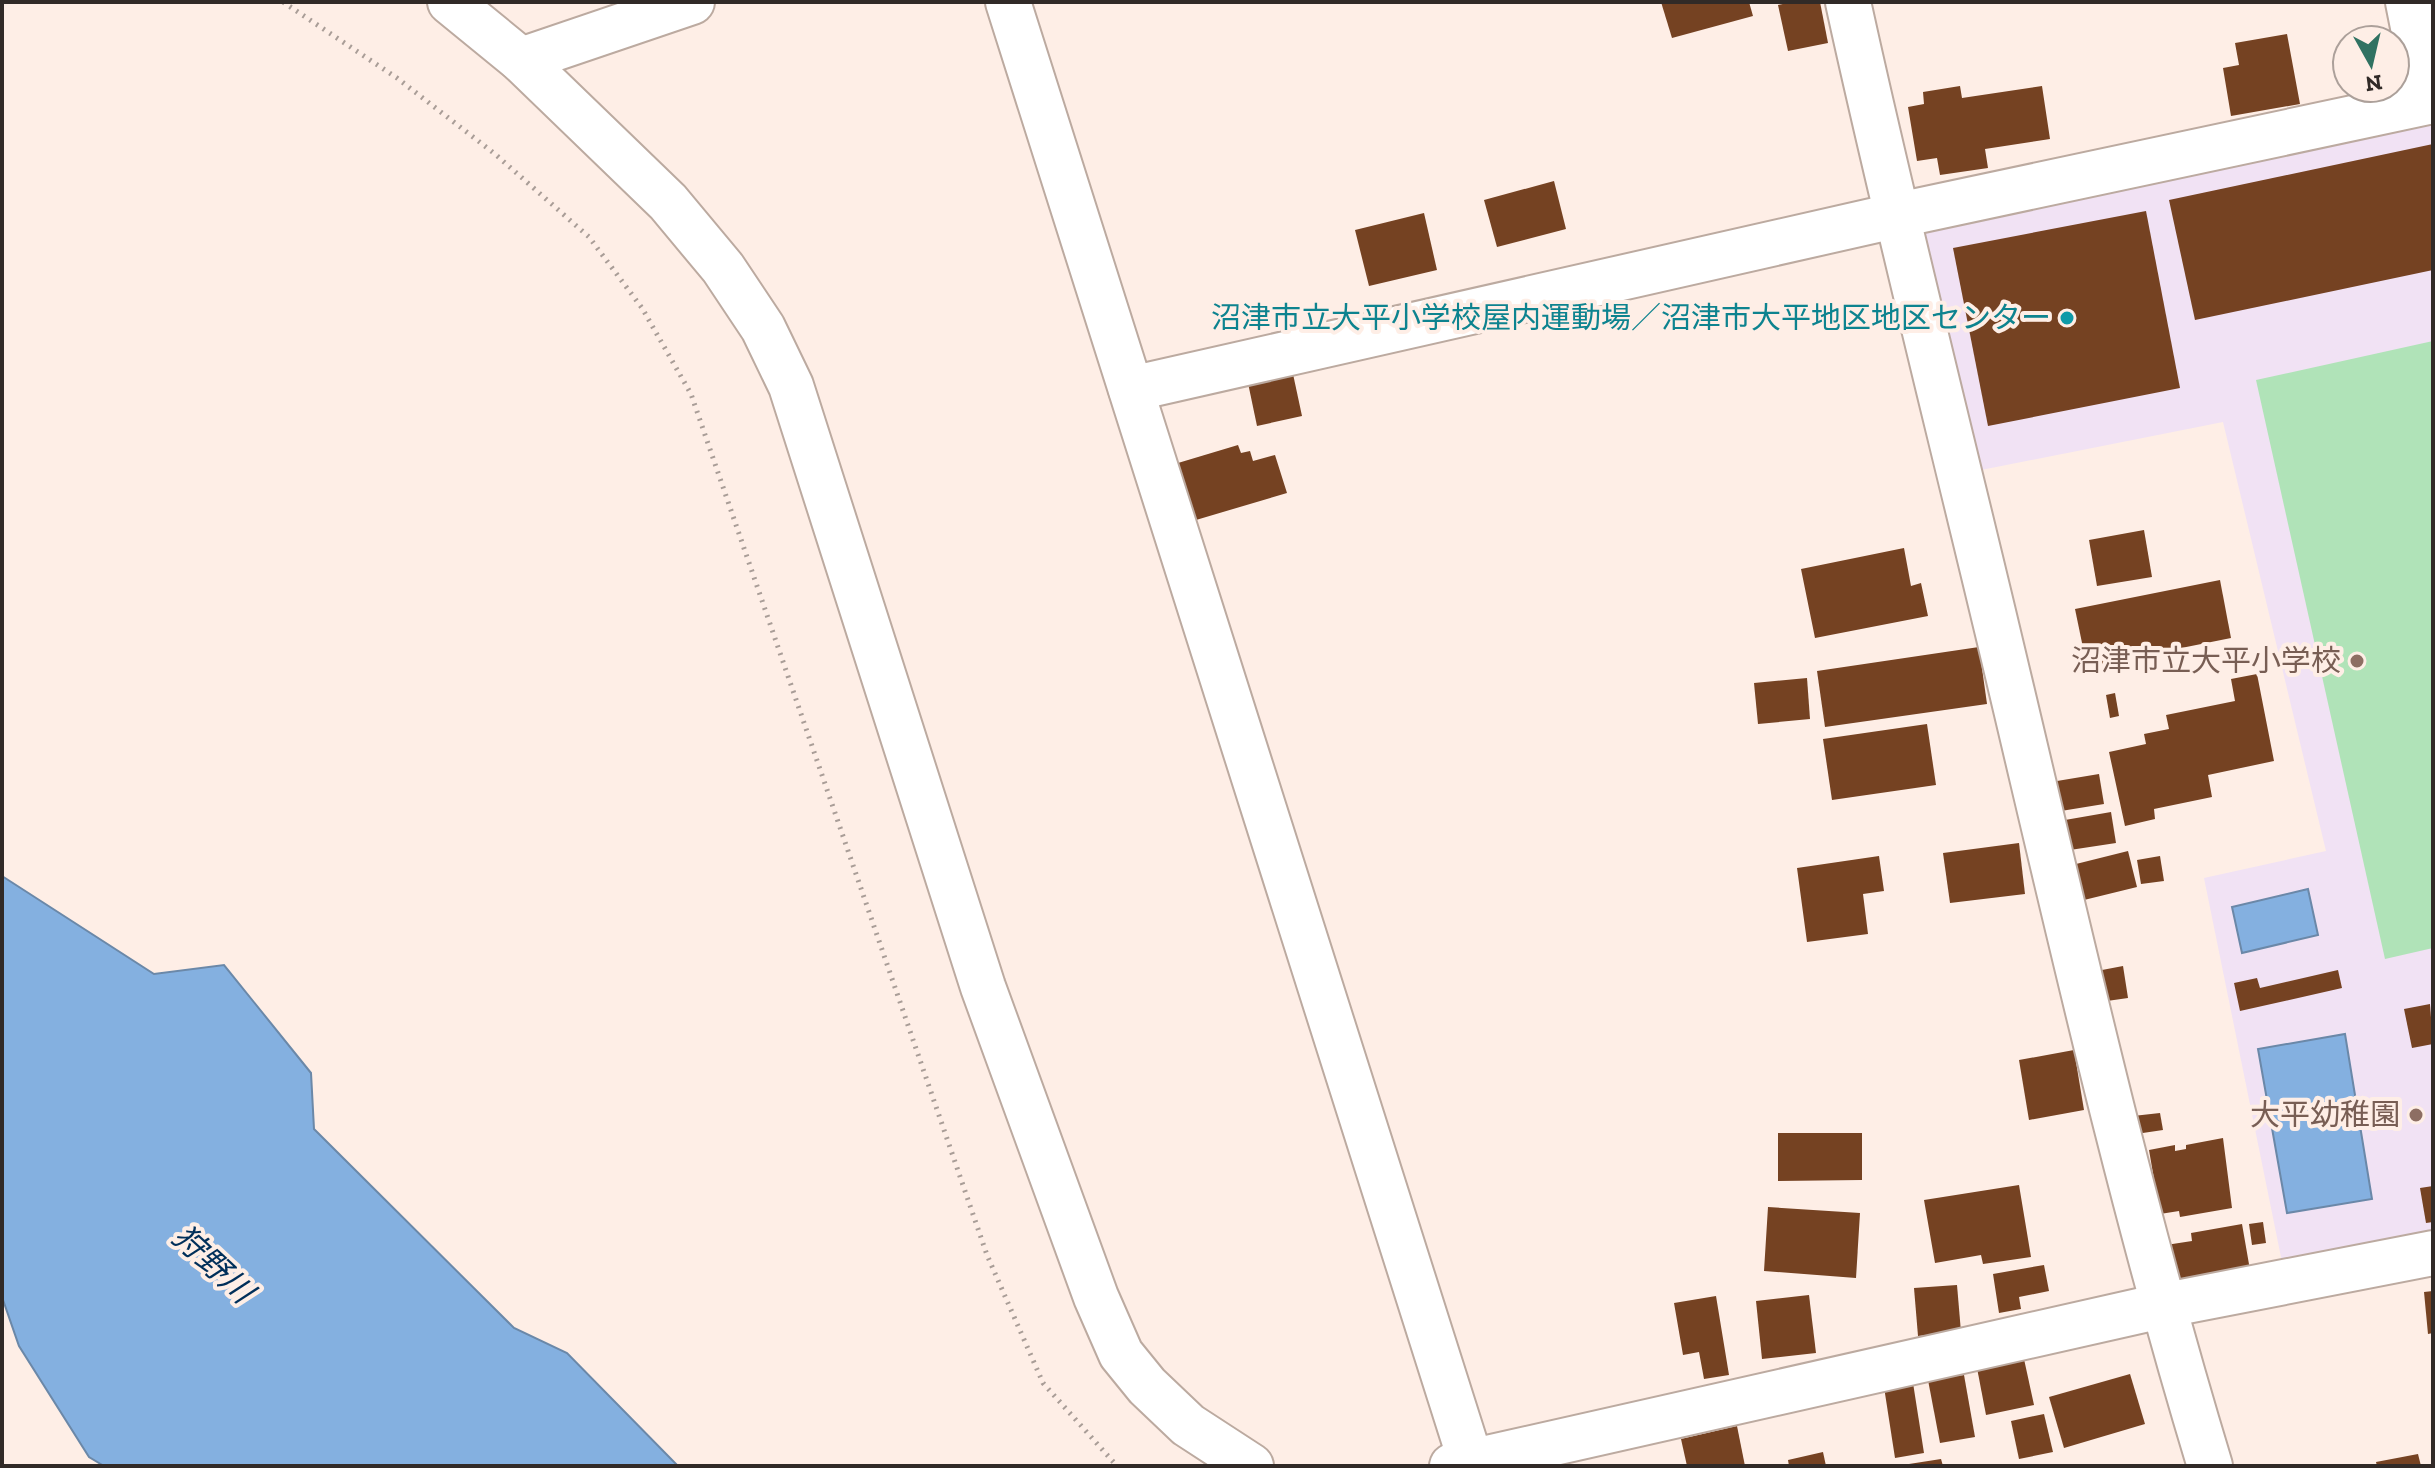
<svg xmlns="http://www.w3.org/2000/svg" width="2435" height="1468" viewBox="0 0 2435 1468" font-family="'Zilla Slab','Noto Sans JP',serif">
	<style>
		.education { fill: #f1e2f4 }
		.green { fill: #b0e3b8 }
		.water { fill: #84b0e0; stroke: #6b88a8; stroke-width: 2 }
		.building { fill: #754222 }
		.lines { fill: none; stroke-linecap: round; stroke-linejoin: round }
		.minor-casing { stroke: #bcaaa0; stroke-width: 48 }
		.path { stroke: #a99d97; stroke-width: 5; stroke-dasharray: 2 6; stroke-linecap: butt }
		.minor { stroke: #fff; stroke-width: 44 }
		.culture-dot { fill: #0f9aa8; stroke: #feeee6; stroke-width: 3 }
		.education-dot { fill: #8d6e63; stroke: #feeee6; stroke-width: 3 }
		.labels { text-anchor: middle; stroke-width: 8; stroke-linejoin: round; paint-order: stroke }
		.culture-label { font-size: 30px; fill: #0d838f; stroke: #feeee6; text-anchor: end }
		.education-label { font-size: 30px; fill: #785e54; stroke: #feeee6; text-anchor: end }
		.water-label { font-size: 32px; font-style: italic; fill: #002f5a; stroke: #feeee6 }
	</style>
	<rect width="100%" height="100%" fill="#feeee6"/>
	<!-- education -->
	<path class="education" d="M2433,113V1233L2282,1262L2204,878L2326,851L2223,422L1976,471L1918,227Z"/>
	<!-- green -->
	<path class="green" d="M2433,341V948L2385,959L2256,380Z"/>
	<!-- water -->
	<g class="water">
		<path d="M2,876L154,974L224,965L311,1073L314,1129L514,1328L567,1353L678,1466H104L89,1457L19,1346L2,1297Z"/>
		<path d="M2308,889L2318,935L2242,953L2232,907Z"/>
		<path d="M2345,1034L2372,1199L2287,1213L2258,1049Z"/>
	</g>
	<!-- building -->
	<g class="building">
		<path d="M1661,2H1749L1753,16L1672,38Z"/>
		<path d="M1792,2H1820L1828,43L1788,51L1778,5Z"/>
		<path d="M2287,34L2300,104L2231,116L2223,68L2239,65L2235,43Z"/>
		<path d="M1960,86L1962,98L2042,86L2050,139L1985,149L1988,168L1940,175L1937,158L1917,161L1908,107L1924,104L1923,92Z"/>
		<path d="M2433,144V270L2195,320L2169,200Z"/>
		<path d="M1554,181L1566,229L1497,247L1484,200Z"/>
		<path d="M2146,211L2180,388L1988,426L1953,248Z"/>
		<path d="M1424,213L1437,270L1369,286L1355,230Z"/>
		<path d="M1293,374L1302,416L1257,426L1248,383Z"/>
		<path d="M1238,445L1241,453L1250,451L1253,461L1275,455L1287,493L1196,520L1178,463Z"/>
		<path d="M2144,530L2152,577L2097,586L2089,540Z"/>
		<path d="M1904,548L1911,586L1921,583L1928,616L1815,638L1801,569Z"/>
		<path d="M2220,580L2231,638L2087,667L2075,609Z"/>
		<path d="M1979,647L1987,704L1825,727L1817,671Z"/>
		<path d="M2257,674L2274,761L2208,775L2212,797L2154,809L2155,819L2125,826L2109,752L2146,744L2144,734L2169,729L2166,715L2235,701L2231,679Z"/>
		<path d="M1807,678L1810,719L1758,724L1754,683Z"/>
		<path d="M2115,693L2119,716L2110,718L2106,695Z"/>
		<path d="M1927,724L1936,785L1832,800L1823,739Z"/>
		<path d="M2099,774L2104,804L2061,811L2057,781Z"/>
		<path d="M2111,812L2116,843L2070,850L2065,820Z"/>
		<path d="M2019,843L2025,894L1950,903L1943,853Z"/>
		<path d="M2128,851L2137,887L2084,900L2076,864Z"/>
		<path d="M1879,856L1884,891L1863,894L1868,934L1807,942L1797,868Z"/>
		<path d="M2160,856L2164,881L2141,884L2137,860Z"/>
		<path d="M2123,966L2128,998L2107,1001L2102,970Z"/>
		<path d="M2338,970L2342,988L2240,1011L2234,983L2257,978L2260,988Z"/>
		<path d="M2430,1004L2433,1044L2412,1048L2404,1009Z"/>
		<path d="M2074,1050L2084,1110L2029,1120L2019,1060Z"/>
		<path d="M2160,1113L2163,1130L2136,1134L2133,1116Z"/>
		<path d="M1778,1133H1862V1180L1778,1181Z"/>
		<path d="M2223,1138L2232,1208L2180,1217L2179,1211L2160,1214L2149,1150L2175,1145V1151L2186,1149V1145Z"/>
		<path d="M2019,1185L2031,1257L1983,1264L1981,1255L1935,1263L1924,1200Z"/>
		<path d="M2433,1186V1222L2426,1223L2420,1188Z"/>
		<path d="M1768,1207L1860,1213L1856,1278L1764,1271Z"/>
		<path d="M2263,1222L2266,1243L2252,1245L2249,1224Z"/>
		<path d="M2242,1224L2250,1270L2173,1283L2166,1245L2192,1241L2191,1233Z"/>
		<path d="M2044,1265L2049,1291L2019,1297L2021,1309L1999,1313L1993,1274Z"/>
		<path d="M1957,1285L1961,1332L1918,1336L1914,1288Z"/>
		<path d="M2433,1291V1333L2428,1334L2424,1292Z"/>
		<path d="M1809,1295L1816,1353L1762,1359L1756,1301Z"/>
		<path d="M1716,1296L1729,1375L1704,1379L1699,1352L1683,1355L1674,1303Z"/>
		<path d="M2024,1359L2034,1405L1986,1415L1977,1368Z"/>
		<path d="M2130,1374L2145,1424L2064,1448L2049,1397Z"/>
		<path d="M1964,1375L1975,1437L1940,1443L1928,1380Z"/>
		<path d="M1913,1383L1924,1453L1895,1458L1884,1387Z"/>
		<path d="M2044,1414L2053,1452L2019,1459L2011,1421Z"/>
		<path d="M1737,1426L1745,1466H1687L1681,1439Z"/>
		<path d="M1823,1452L1826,1466H1789L1788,1460Z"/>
		<path d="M2418,1454L2421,1466H2377L2376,1462Z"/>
		<path d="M1941,1459L1943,1466H1909V1464Z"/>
	</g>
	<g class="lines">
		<!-- minor casing -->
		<g class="minor-casing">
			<g id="minor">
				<path d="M450,2L521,60L668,202L723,268L763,328L791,386L983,987L1096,1297L1121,1354L1147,1386L1188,1425L1251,1466"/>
				<path d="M1008,2L1471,1462"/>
				<path d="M1848,2C1894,212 1947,420 1997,629C2064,909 2126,1190 2210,1466"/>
				<path d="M2408,2L2428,102"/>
				<path d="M521,60L692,2"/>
				<path d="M1131,389L1894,216L2433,101"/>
				<path d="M1452,1466L2161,1306L2433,1253"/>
			</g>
		</g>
		<!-- path -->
		<path class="path" d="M283,2L397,78L495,154L589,237L642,308L691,394L987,1255L1043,1383L1117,1466"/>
		<!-- minor -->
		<use href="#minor" class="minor"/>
	</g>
	<!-- markers -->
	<circle class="culture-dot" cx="2067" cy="318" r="8"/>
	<g class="education-dot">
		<circle cx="2357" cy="661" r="8"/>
		<circle cx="2416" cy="1115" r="8"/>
	</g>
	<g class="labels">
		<!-- culture labels -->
		<g class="culture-label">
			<text x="2051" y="328">沼津市立大平小学校屋内運動場／沼津市大平地区地区センター</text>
		</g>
		<!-- education labels -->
		<g class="education-label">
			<text x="2341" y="671">沼津市立大平小学校</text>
			<text x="2400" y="1125">大平幼稚園</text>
		</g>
		<!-- water labels -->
		<g class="water-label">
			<text transform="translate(213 1264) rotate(43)" y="11">狩野川</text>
		</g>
	</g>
	<!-- border -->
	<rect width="2435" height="1468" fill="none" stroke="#312a27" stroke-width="8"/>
	<!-- north arrow -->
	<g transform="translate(2371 64) rotate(172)"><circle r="38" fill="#feeee6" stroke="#aca09a" stroke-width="2"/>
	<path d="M0-6L14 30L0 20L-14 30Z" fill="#307262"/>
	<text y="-12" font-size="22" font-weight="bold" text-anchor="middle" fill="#312a27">N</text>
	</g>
</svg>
